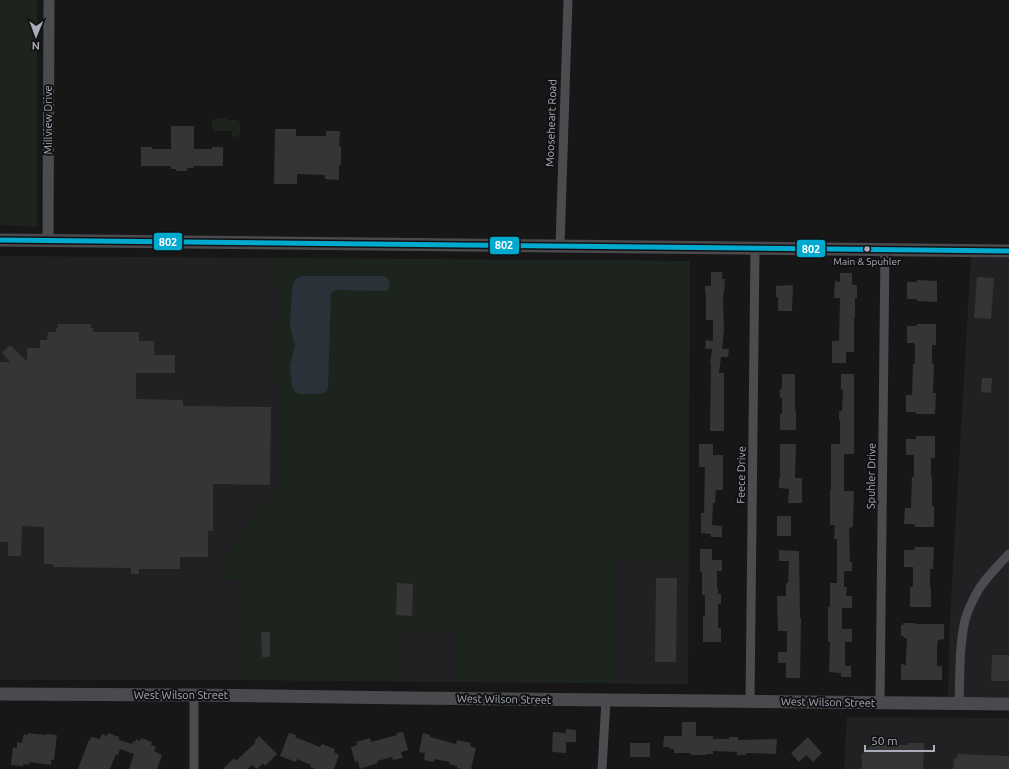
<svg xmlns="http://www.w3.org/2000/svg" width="1009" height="769" viewBox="0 0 1009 769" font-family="Ubuntu,sans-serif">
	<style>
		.built { fill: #212123 }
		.green { fill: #1d241e }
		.water { fill: #2a3239 }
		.building { fill: #353536 }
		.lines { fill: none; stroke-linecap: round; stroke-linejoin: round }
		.minor { stroke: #4b4c50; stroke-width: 9 }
		.tertiary { stroke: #4b4c50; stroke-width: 11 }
		.secondary { stroke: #4a4a4e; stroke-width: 13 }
		.bus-1-casing { stroke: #111113; stroke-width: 8 }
		.bus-1 { stroke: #00a9ce; stroke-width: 5 }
		.bus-dot { fill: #a8adb8; stroke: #111113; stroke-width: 1.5 }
		.labels { text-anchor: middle; stroke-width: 4; stroke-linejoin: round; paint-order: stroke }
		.bus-label { font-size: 10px; fill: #a8adb8; stroke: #111113 }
		.street-label { font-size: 11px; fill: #a8adb8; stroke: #111113 }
		.line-badge { stroke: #111113; stroke-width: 1.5 }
		.badge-label { font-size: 11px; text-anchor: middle; font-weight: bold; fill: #fff }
	</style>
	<rect width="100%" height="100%" fill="#171717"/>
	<!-- built -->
	<g class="built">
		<path d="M0,256L690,261L688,684L240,680H0Z"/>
		<path d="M971,257L1009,258V697H948L950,618Z"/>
		<path d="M847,717L1009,718V769H844Z"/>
	</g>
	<!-- green -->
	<g class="green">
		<path d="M0,0H37V227L0,225Z"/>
		<path d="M226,118L228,120H238L240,123V134L236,137H234L232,136V131H215L212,127V121L214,119Z"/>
		<path d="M276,258L690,261L688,559L615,561L613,683L457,682V632H400L401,681L240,680L242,580H225L221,576L218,569L251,517L273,493L277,486L280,470L278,388C276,375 268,372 268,357L276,356L277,289L269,288C269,277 268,267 276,258Z"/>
	</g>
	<!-- water -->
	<path class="water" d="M302,276H384C390,280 392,286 387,291L339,290L333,291L331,294L328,387L326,391L322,394H299L294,391L292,386L290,366L295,346L290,325L292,290L293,284L297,278Z"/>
	<!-- building -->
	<g class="building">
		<path d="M171,126H194V149H212V147H223V166H193L194,168H187V171H176V169H171V166H141V147H152V149H171Z"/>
		<path d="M275,129H296V136H326V131H340L339,146H341V165H339V180L325,179V175L297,174V184H274Z"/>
		<path d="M711,272H722V279H725L724,294H723L724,330L722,349H729L728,357H721L719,373H724V431H710L711,364H710L712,349H705L706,340L713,341V320H706V293H705V286H711Z"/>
		<path d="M840,273H852V285H857V298H855V318H854V352H846V363H832V341H839L840,298H834L835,281L840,282Z"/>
		<path d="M977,277L994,278L991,319L974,318Z"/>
		<path d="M917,280L937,281V302L917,301V299H907V282H917Z"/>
		<path d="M793,285L792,311H778V297H776V286Z"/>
		<path d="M58,324H91V328H93V332H139V341H154V355H175V373H136V399L183,400V406L271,407L270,485L213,484V531H208V557H180V569H139V574H131V568L53,567V564H44V527L22,526L21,556H8V542H0V362H10L2,353L10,345L27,361V348H40V340H47L48,332H56V328H58Z"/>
		<path d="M917,324H936V345H932V364H934L933,393H936L935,414H916V412H906V395H912L913,364H915V345H914V343H907V326H917Z"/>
		<path d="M782,374H795V411H796V430H780V414H782V398H780V389H782Z"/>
		<path d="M841,374H854V454H844V469V468V491H854L853,527L849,528L850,562H852V571H844V587H847L846,596H852V608H842V629H852V642H845V666H851V677H841V673L829,672L830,642H828V607H830V583H837V539H834L835,525H830V490H831V444H840V420H839V411H842L843,390H841Z"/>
		<path d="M982,378H992L991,393L981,392Z"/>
		<path d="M916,436H935V458H931V477H932V506H934V527H915V524H904L905,508H911L912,477H914V455H906V439H916Z"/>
		<path d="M699,444H713V455H723V490H716L715,503H713L712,525L722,526V537H711V534L701,533V513H704L705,467H699Z"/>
		<path d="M780,444H796L795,478H802V503H788L789,489L779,488V478H780Z"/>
		<rect x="777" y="516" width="14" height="20"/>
		<path d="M915,547H934L933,569H930V587H931V607H910V587H913V567H904V550H914Z"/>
		<path d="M700,549H712V560H722V571H717V588H718V594H721V604H718V628H721V642H703V616H705V595H702V572H700Z"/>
		<path d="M779,550L799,551L800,618H801L800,678H786V663H778V652H787V631H778L777,596H786V583H788L789,561H779Z"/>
		<path d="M656,578H677L676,662H655Z"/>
		<path d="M397,583L413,584L412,616L396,615Z"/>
		<path d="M903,623H915V624H944V639L938,640L937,648V666H942V680H901V664L906,665V657L907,638H903L904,636H901V625H903Z"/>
		<path d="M261,632H270V657H262Z"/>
		<path d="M992,655H1009V681H991Z"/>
		<path d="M682,722H696V736H713V739H729V737H738V740L777,739L776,754L746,753V755H737V752L713,751V754H706V755H691V753H674V749H670V747H663L664,736H682Z"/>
		<path d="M566,729L576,730V742H566V753L552,752L553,732L566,733Z"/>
		<path d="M403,732L408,750L401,752L403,758L393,760L392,757L377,761L378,763L360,769L358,761L355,762L351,747L357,745L356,742L370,738L371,742L397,735L396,733Z"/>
		<path d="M28,733L46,735V734L57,735L54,760H51V765L29,762V765L23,764V766L11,765L13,747L17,748V742L22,743L24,734L28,735Z"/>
		<path d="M108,733L119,737V740L132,744L133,741L135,742L136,739L140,741L141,738L152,742L151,745L156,747L154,751L162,755L157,769H129L134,754L120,749L118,755L116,754L110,769H78L89,740L90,741L91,737L100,739L102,734L107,736Z"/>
		<path d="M289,733L296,735L295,737L320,747L322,744L335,749L334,752L339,755L334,769H315L310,767L311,765L297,759L296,762L280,756Z"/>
		<path d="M423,733L430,735V737L456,744L457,740L471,743L470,746L476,748L471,769H463L457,768V766L449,764L450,762L434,759V762L424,760L425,753L419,752Z"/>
		<path d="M259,736L277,754L265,766L263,763L257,769L252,765L248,769H223L234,758L236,761L256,742L254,741Z"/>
		<path d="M808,737L822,753L813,762L806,755L799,762L791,753Z"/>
		<rect x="630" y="743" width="20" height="14"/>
		<path d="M874,743L876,745H908V743H924L923,769H862V758L860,756Z"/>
		<path d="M958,754L1009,756V769H953L954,758H957Z"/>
	</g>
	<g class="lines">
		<!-- minor -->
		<g class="minor">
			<path d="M560,246L568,0"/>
			<path d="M750,702L755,249"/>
			<path d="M880,703L885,250"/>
			<path d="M959,704C960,676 959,647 965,620C968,610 973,599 979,589C987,576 999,565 1009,554"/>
			<path d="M194,769V695"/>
			<path d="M602,769L606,700"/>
		</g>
		<!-- tertiary -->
		<path class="tertiary" d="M48,240L49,0"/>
		<!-- secondary -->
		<g class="secondary">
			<path d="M0,240L1009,251"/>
			<path d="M0,694L194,695L408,698L1009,704"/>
		</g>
		<!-- bus-1 casing -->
		<g class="bus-1-casing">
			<path id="bus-1" d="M0,240L1009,251"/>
		</g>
		<!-- bus-1 -->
		<use href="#bus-1" class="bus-1"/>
	</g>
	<!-- markers -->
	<circle class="bus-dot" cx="867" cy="249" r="3.5"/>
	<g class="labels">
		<!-- bus labels -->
		<g class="bus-label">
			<text x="867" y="265">Main &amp; Spuhler</text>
		</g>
		<!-- street labels -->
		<g class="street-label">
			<text transform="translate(48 120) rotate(-90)" y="4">Millview Drive</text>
			<text transform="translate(551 123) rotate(-88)" y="4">Mooseheart Road</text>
			<text transform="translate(741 475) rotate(-89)" y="4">Feece Drive</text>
			<text transform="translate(871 476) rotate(-89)" y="4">Spuhler Drive</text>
			<text x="181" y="699">West Wilson Street</text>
			<text transform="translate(504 699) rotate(1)" y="4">West Wilson Street</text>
			<text transform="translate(828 702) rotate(1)" y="4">West Wilson Street</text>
		</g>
	</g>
	<g class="line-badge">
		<rect x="153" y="232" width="30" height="19" rx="4" fill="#00a9ce"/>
		<rect x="489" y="236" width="31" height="19" rx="4" fill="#00a9ce"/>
		<rect x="796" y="239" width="30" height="19" rx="4" fill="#00a9ce"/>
	</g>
	<g class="badge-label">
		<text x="168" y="246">802</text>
		<text x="504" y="249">802</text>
		<text x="811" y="253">802</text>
	</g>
	<!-- north arrow -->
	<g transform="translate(36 36) rotate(181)" stroke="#111113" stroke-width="3" paint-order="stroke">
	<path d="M0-3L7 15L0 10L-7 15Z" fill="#a8adb8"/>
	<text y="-6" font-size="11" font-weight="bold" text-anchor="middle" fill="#a8adb8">N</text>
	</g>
	<!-- scale -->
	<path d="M865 745v6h69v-6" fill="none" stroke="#a8adb8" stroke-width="2"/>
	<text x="871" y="745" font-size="12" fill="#a8adb8" stroke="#111113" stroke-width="3" paint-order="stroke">50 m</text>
</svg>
